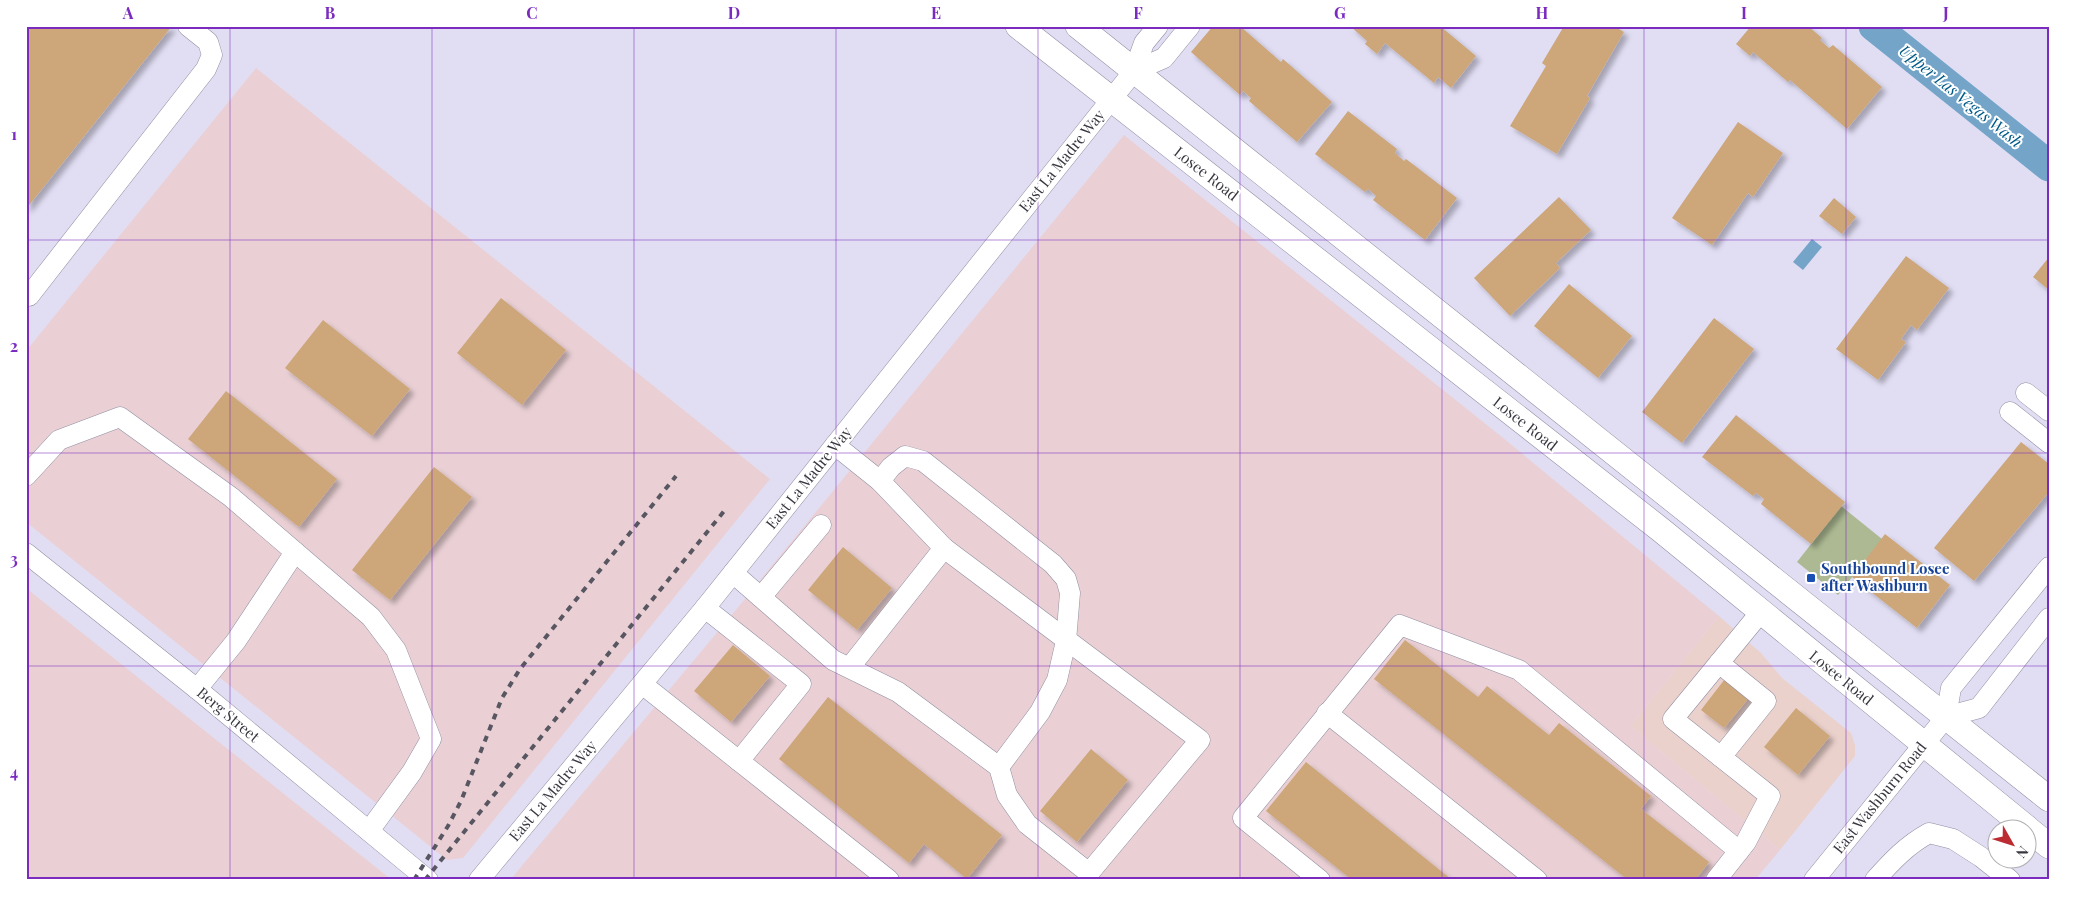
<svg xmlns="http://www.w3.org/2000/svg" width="2075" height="906" viewBox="0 0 2075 906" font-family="'Playfair Display',serif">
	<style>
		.commercial { fill: #ebd1cc }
		.industrial { fill: #ead0d4 }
		.green { fill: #acb992 }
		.water { fill: #74a4c8 }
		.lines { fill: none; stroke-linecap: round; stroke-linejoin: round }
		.river { stroke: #74a4c8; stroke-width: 31 }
		.building { fill: #cda67a; filter: url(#shadow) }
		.minor-casing { stroke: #918fa3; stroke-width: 21 }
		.major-casing { stroke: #918fa3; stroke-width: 26 }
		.minor { stroke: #fff; stroke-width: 20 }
		.major { stroke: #fff; stroke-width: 25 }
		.rail { stroke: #575661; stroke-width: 4; stroke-dasharray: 6 6; stroke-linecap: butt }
		.grid { fill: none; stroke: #7b2cbf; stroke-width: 1; stroke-opacity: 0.55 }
		.transit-dot { fill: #1a4fb4; stroke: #fff; stroke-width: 2 }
		.labels { text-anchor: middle; stroke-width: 4; stroke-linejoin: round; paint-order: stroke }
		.street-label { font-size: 15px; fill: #383740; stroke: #fff }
		.transit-label { font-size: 15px; font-weight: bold; fill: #164399; stroke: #fff; text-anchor: start }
		.water-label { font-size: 16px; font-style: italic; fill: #005987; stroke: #fff }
		.neatline { fill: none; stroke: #7b2cbf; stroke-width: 2 }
		.grid-label { font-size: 16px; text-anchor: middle; font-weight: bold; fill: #7b2cbf }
	</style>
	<defs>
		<filter id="shadow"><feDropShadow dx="4.5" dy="4.5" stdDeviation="2.5" flood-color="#0004"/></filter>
	</defs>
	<rect width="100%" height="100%" fill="#e1def4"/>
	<!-- commercial -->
	<path class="commercial" d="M1719,616L1761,653L1782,678L1851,733L1855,745V756L1780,850L1630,726Z"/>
	<!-- industrial -->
	<g class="industrial">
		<path d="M256,68L770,479L463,858L447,860L26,522V351Z"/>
		<path d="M1124,135L1502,437L1719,616L1630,726L1780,850L1755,880H510L730,617Z"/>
		<path d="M26,588L328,829L392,880H26Z"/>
	</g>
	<!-- green -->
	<path class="green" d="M1841,506L1882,539L1838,595L1797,562Z"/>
	<!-- water -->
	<path class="water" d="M1812,239L1822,247L1803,270L1793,262Z"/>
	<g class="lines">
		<!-- river -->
		<path class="river" d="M1874,26L2049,166"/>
	</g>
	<!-- building -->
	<g class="building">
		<path d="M26,26H172L26,209Z"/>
		<path d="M1213,26H1240L1281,62L1283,59L1332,102L1297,142L1249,101L1251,98L1243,91L1240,95L1191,52Z"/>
		<path d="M1350,26H1440L1476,56L1451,88L1438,77L1434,83L1385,43L1377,54L1365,44L1367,41Z"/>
		<path d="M1564,26H1614L1624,32L1587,96L1590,98L1557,154L1510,126L1546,66L1542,63Z"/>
		<path d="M1751,26H1808L1822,38L1820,40L1829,48L1833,45L1882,87L1847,129L1790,80L1788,82L1753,52L1750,56L1736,44Z"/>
		<path d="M1348,111L1397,149L1395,153L1404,161L1406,159L1457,198L1425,240L1373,200L1376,196L1368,189L1365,192L1315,154Z"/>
		<path d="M1738,122L1783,153L1753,197L1748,193L1712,245L1672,218Z"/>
		<path d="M1559,197L1591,230L1556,263L1560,268L1510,316L1474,278Z"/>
		<path d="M1834,198L1856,217L1842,234L1819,216Z"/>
		<path d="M1906,256L1949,288L1917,330L1911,325L1901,339L1906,342L1878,380L1836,349Z"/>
		<path d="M2049,257V290L2033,277Z"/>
		<path d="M1569,284L1632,336L1598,378L1534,326Z"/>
		<path d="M501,298L566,350L522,405L457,353Z"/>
		<path d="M1714,318L1754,349L1682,443L1642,412Z"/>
		<path d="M323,320L410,389L372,436L285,368Z"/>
		<path d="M226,391L337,479L299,527L188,439Z"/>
		<path d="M1736,415L1845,502L1811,544L1761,504L1764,499L1756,493L1753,496L1702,457Z"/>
		<path d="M2021,442L2049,464V492L1974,581L1934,548Z"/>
		<path d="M434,467L472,497L390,600L352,570Z"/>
		<path d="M1885,534L1950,585L1917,628L1852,577Z"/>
		<path d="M843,547L892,588L857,630L808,590Z"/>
		<path d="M1405,640L1478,697L1487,686L1549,735L1559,723L1651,796L1641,809L1709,862L1695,880H1628L1374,679Z"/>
		<path d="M733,645L770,676L731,722L694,691Z"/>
		<path d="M1728,675L1752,694L1724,728L1701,710Z"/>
		<path d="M828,697L1002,835L967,879L924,844L909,863L779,759Z"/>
		<path d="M1796,708L1830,736L1798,775L1764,747Z"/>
		<path d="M1091,749L1128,780L1077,842L1040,811Z"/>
		<path d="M1306,762L1452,880H1352L1266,811Z"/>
	</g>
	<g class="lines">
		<!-- minor casing -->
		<g class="minor-casing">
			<g id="minor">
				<path d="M1134,71L1164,58L1190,26"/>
				<path d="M26,293L29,296L206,69L212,55L208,42L188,26"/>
				<path d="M2026,393L2049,411"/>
				<path d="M2010,412L2049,443"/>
				<path d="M835,445L880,481L944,548"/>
				<path d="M26,476L59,440L120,417L231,497L371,617L396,650L431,739L412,772L369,831"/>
				<path d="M880,481L891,467L905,456L923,461L1053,564L1066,579L1070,593L1066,641L1057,680L1040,712L999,767"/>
				<path d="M26,553L197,689L428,880"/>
				<path d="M733,573L833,660L898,692L999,767L1007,795L1027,824L1089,873L1200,740L944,548L850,667"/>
				<path d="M761,597L821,525"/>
				<path d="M705,608L801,684L739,761"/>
				<path d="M1719,663L1766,701L1721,757"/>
				<path d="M642,684L889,880"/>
				<path d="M197,689L236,641L295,552"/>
				<path d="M1327,713L1537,880"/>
				<path d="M1946,717L1979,708L2049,618"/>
				<path d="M479,880L705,608L1134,71L1144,43L1158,26"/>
				<path d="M1320,880L1243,818L1400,625L1519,670L1739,851"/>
				<path d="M1716,880L1746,842L1770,796L1673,719L1760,613"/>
				<path d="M1814,880L1946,717L1951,688L2049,567"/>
				<path d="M1875,880C1892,861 1907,845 1929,833L1953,839L1981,857L2010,880"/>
			</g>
		</g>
		<!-- major casing -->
		<g class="major-casing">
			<g id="major">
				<path d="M1018,26L1661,530L2027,828"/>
				<path d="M1078,26L2049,799"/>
				<path d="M2028,829L2049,846"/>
			</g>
		</g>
		<!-- minor -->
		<use href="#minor" class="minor"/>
		<!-- major -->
		<use href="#major" class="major"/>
		<!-- rail -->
		<g class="rail">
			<path d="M414,880L448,826L461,801L502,698L520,669L676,476"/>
			<path d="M425,880L725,510"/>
		</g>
	</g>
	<!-- grid -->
	<path class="grid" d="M230,26V880M432,26V880M634,26V880M836,26V880M1038,26V880M1240,26V880M1442,26V880M1644,26V880M1846,26V880M26,240H2049M26,453H2049M26,666H2049"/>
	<!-- markers -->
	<rect class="transit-dot" x="1806" y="573" width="10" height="10" rx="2.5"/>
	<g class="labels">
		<!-- street labels -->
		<g class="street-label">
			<text transform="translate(1062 161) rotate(-51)" y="5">East La Madre Way</text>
			<text transform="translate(1206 174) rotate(38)" y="5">Losee Road</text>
			<text transform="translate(1525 424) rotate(38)" y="5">Losee Road</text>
			<text transform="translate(809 478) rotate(-51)" y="5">East La Madre Way</text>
			<text transform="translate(1841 678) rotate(39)" y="5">Losee Road</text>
			<text transform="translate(228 715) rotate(40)" y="5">Berg Street</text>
			<text transform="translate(553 791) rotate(-50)" y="5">East La Madre Way</text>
			<text transform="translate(1880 798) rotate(-51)" y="5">East Washburn Road</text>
		</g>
		<!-- transit labels -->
		<g class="transit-label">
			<text x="1821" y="574">Southbound Losee<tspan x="1821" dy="17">after Washburn</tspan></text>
		</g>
		<!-- water labels -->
		<g class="water-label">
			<text transform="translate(1961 96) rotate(39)" y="6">Upper Las Vegas Wash</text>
		</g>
	</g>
	<!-- border -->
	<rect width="2075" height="906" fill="none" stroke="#ffffff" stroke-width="55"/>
	<!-- north arrow -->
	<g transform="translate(2012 844) rotate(129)"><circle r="24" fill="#ffffff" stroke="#afafb3"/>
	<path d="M0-4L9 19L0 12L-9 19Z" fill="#bb2b31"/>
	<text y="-8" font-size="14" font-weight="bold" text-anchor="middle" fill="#383740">N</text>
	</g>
	<rect x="28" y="28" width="2020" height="850" class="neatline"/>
	<g class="grid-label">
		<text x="128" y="19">A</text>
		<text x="330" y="19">B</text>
		<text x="532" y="19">C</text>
		<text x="734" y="19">D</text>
		<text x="936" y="19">E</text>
		<text x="1138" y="19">F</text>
		<text x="1340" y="19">G</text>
		<text x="1542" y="19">H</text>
		<text x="1744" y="19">I</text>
		<text x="1946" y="19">J</text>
		<text x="14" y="140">1</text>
		<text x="14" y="352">2</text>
		<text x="14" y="565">3</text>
		<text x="14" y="778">4</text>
	</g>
</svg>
